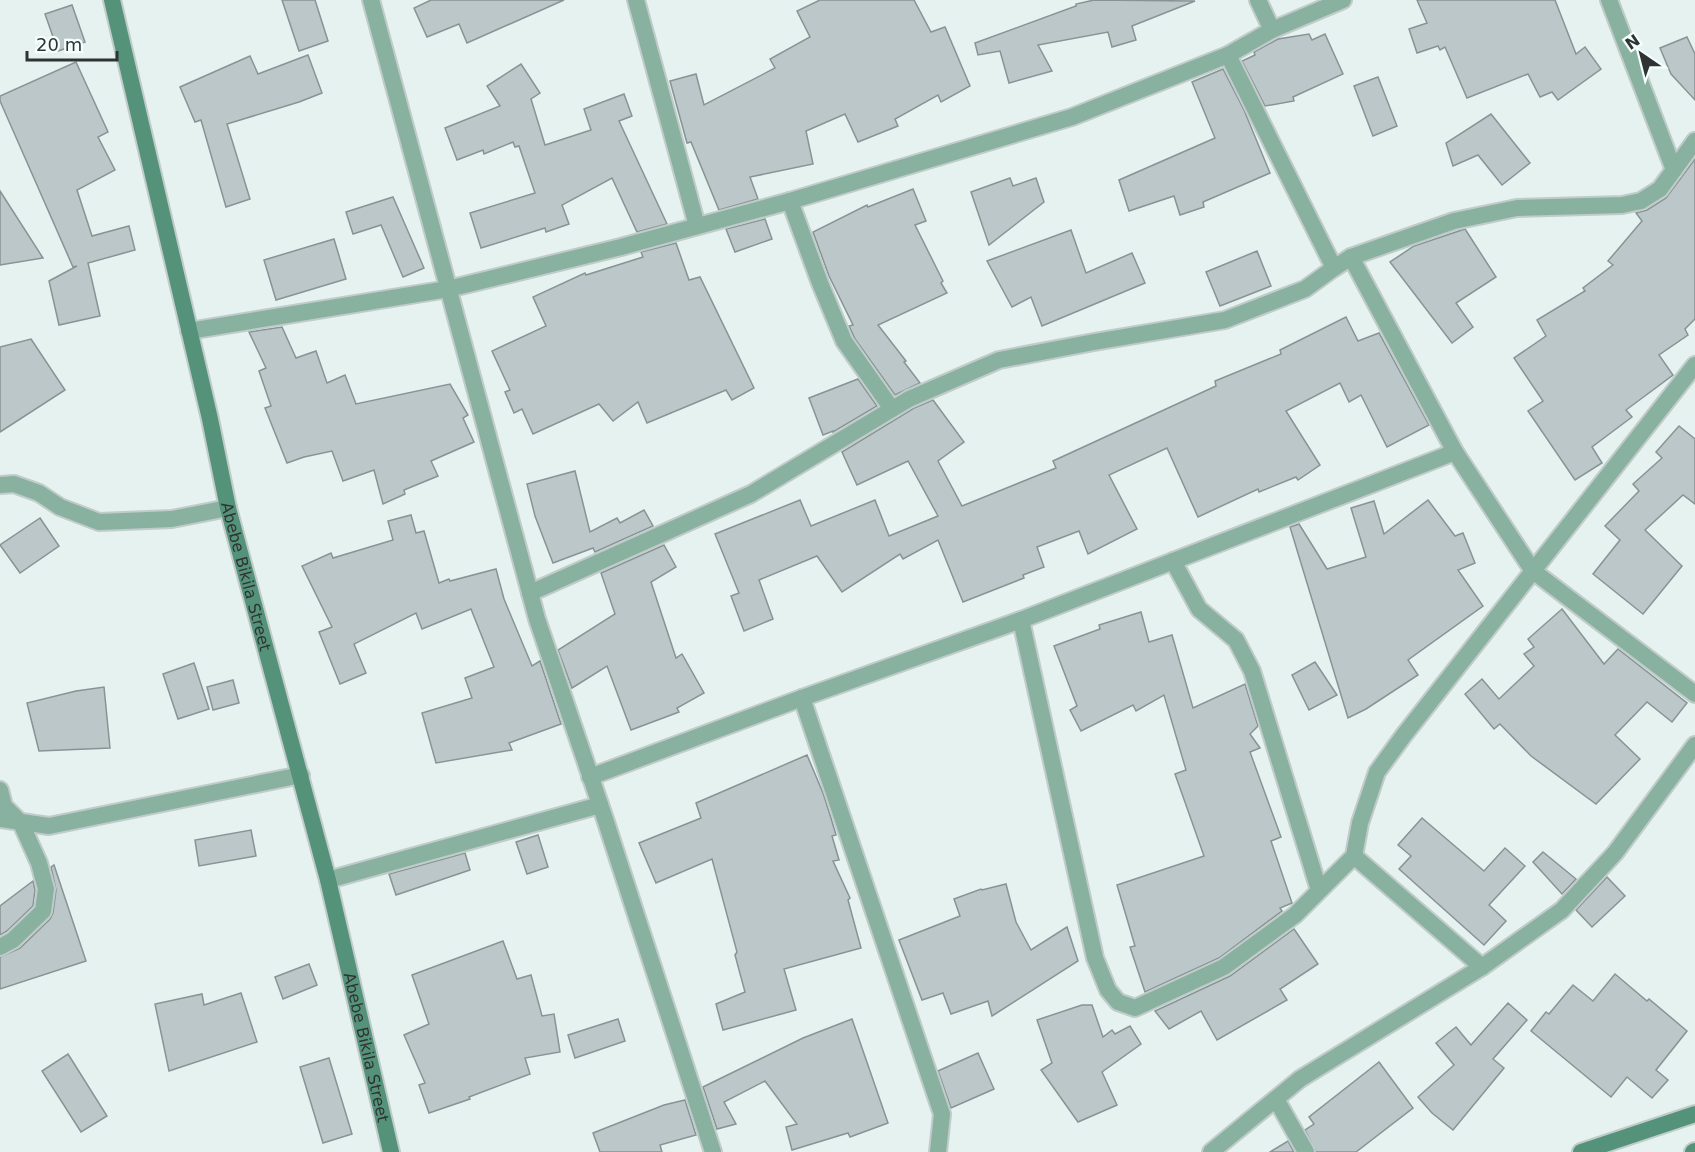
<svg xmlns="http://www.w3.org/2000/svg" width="1695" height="1152" viewBox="0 0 1695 1152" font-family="'DejaVu Sans',sans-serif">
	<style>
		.building { fill: #bbc7c9; stroke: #889395; stroke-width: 1.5 }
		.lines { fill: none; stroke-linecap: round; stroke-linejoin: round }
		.minor-casing { stroke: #c1ccca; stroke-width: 20 }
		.tertiary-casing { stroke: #c1ccca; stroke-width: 20 }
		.secondary-casing { stroke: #c1ccca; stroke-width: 20 }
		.minor { stroke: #89b1a0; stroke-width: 16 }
		.tertiary { stroke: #89b1a0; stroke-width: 16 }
		.secondary { stroke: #54937a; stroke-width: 16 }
		.labels { text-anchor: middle; stroke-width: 6; stroke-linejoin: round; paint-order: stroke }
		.street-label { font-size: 16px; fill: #2f3333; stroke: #f5fffd }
	</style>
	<rect width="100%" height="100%" fill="#e5f2f0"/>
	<!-- building -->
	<g class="building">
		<path d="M282,0H315L328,41L299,51Z"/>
		<path d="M431,0H564L467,43L459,24L427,37L414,8Z"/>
		<path d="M820,0H914L931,32L945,27L970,86L941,102L938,95L895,119L898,126L858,142L845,114L806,131L813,164L750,177L758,199L719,210L691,142L687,143L670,81L696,74L704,105L775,68L770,59L810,37L797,11Z"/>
		<path d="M1094,0L1195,1L1132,26L1136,40L1112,47L1108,32L1038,45L1052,71L1009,83L1000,51L978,55L975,43L1076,6V4Z"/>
		<path d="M1417,0H1555L1576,54L1585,47L1601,69L1558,100L1552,92L1540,97L1528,74L1467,98L1445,47L1440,50L1438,46L1417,53L1409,29L1427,23Z"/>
		<path d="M72,5L85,42L58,51L45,14Z"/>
		<path d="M1309,34L1312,40L1325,34L1343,74L1293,97L1294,101L1265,106L1242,61L1255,55L1254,52L1278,39Z"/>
		<path d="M1687,37L1695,54V100L1671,74L1660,48Z"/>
		<path d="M308,55L322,93L299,102L227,124L250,199L226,207L201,120L195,122L180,87L250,56L258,74Z"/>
		<path d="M76,62L108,132L98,137L115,170L77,190L92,236L129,226L135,250L88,263L100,316L59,325L49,281L77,266L73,267L0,101V96Z"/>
		<path d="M521,64L540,93L531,99L545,145L591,130L584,109L624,94L632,116L619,121L667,224L637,232L612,178L562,205L569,224L546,232L545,228L481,248L470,213L535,193L519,146L515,147L513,142L484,154L483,150L457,160L445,128L500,106L487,86Z"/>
		<path d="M1223,69L1244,110L1270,173L1203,202L1204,207L1180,215L1174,196L1129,211L1119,180L1215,138L1192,82Z"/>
		<path d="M1378,77L1397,126L1373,136L1354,86Z"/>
		<path d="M1491,114L1530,163L1502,185L1478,155L1453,166L1446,143Z"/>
		<path d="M1695,159V319L1685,329L1688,335L1659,355L1673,375L1626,410L1632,417L1592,447L1602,463L1575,480L1528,411L1543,401L1514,358L1546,336L1537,320L1585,291L1583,288L1613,265L1608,261L1642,221L1636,213L1647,210L1666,198Z"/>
		<path d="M1010,178L1013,186L1036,178L1044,202L989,245L971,192Z"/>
		<path d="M913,189L926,221L915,225L943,281L941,283L947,293L878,325L906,361L904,362L920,383L895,395L855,339L849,326L853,325L829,276L813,232L867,205L868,207Z"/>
		<path d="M0,191L43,258L0,265Z"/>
		<path d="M393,197L424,268L403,277L381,225L353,234L346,212Z"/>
		<path d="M765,219L772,239L735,252L726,229Z"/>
		<path d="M1465,229L1496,277L1456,303L1473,327L1452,343L1390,262L1414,246Z"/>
		<path d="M1071,230L1086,273L1132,253L1145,283L1042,326L1031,297L1012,307L987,261Z"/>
		<path d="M334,239L346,279L276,300L264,260Z"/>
		<path d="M676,243L689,280L700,277L754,388L732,400L726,390L647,423L638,402L613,421L599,404L533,434L522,409L514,413L505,392L510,390L492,351L546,326L533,297L585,273L586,275L643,257L641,252Z"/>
		<path d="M1257,251L1271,286L1220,306L1206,272Z"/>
		<path d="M1346,317L1358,341L1379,333L1429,425L1387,447L1361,395L1349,402L1340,383L1286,411L1320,465L1298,480L1296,477L1259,492L1258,489L1198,517L1167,448L1109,475L1137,529L1088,554L1079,531L1037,547L1044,567L1023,575L1024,578L963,602L938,540L903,559L900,554L842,592L817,556L759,580L773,619L744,631L731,596L739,593L715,534L800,500L811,526L875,500L889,536L938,516L908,461L857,485L842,452L914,408L933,400L964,442L938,461L962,506L1056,468L1053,461L1216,386L1215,381L1281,354L1280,350Z"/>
		<path d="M282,327L296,358L316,351L327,383L345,375L356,404L450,384L468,415L463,418L474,442L431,461L438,476L404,490L405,494L383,504L374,470L343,481L332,451L304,457L287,463L265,408L271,406L259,371L266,368L249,332Z"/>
		<path d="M31,339L65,390L0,432V347Z"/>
		<path d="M858,379L877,406L833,432V431L823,435L809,398Z"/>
		<path d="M1679,426L1695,439V504L1683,495L1645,530L1682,566L1643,614L1593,574L1620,540L1605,526L1639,491L1633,484L1662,458L1656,452Z"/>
		<path d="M575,471L590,532L617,518L620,523L644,510L653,526L595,552L593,548L553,563L535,516L527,484Z"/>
		<path d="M1428,500L1455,536L1463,533L1475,563L1458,570L1483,606L1408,660L1418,675L1366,709L1348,718L1290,527L1299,524L1327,569L1366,557L1351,508L1374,501L1384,534Z"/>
		<path d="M411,515L416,533L424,531L439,583L449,579L450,581L496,569L504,599L532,666L540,661L561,724L509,743L512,750L436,763L422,713L472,698L465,678L494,667L471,609L422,629L416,613L354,644L366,673L340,684L319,632L332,627L302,566L331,553L333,558L393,540L388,521Z"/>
		<path d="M40,518L59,546L20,573L0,545Z"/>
		<path d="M664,545L676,567L651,582L676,658L682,654L704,693L677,708L679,712L631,730L607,666L572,688L558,650L615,614L601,573Z"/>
		<path d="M1562,609L1604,664L1618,649L1687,703L1672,722L1647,702L1615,735L1640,759L1596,804L1531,756L1500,724L1494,729L1465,694L1482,679L1499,699L1534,666L1524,654L1534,647L1528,639Z"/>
		<path d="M1141,612L1149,642L1172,635L1193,708L1245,684L1258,726L1250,734L1260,748L1250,752L1281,837L1271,841L1292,903L1280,908L1282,911L1219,958L1145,992L1130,947L1135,946L1117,885L1204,856L1175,774L1186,770L1164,695L1136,711L1133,705L1081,731L1070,710L1077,706L1054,646L1100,629L1099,625Z"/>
		<path d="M1315,662L1337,695L1309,710L1292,675Z"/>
		<path d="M194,663L209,709L178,719L163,674Z"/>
		<path d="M233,680L239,703L213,710L207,687Z"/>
		<path d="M104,687L110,748L39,751L27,703L76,691Z"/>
		<path d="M807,755L823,793L831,818L836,835L832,836L839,860L833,861L850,898L848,900L861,948L784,969L796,1010L723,1030L716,1004L745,992L735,955L737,952L712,859L656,883L639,843L701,818L696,803Z"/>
		<path d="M1422,818L1484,871L1505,848L1525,866L1489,905L1506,921L1484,945L1399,869L1411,856L1398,845Z"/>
		<path d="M251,830L256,856L199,866L195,840Z"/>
		<path d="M538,835L548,867L527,874L516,842Z"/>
		<path d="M1543,852L1576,879L1562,894L1533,862Z"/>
		<path d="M465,853L470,870L396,895L389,874Z"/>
		<path d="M54,865L86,961L0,989V957L20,948L50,919L53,913L56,890L51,867Z"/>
		<path d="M1607,877L1625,896L1592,927L1576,910Z"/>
		<path d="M33,881L35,890L33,906L7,931L0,935V906Z"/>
		<path d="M1006,884L1016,922L1031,950L1067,927L1078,961L992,1016L988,1001L951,1014L943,993L922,1000L899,940L960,916L954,899L981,889L982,890Z"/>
		<path d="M1294,929L1318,964L1280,989L1287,1000L1217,1040L1201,1011L1169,1029L1155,1011L1230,976Z"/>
		<path d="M503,941L517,979L531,975L542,1016L554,1014L560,1052L525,1058L530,1074L469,1097L470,1099L429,1113L419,1085L425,1083L404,1035L429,1024L412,975Z"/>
		<path d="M309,964L317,985L283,999L275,977Z"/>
		<path d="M1615,974L1647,1001L1649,999L1687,1031L1656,1070L1668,1080L1652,1098L1627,1077L1611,1097L1531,1031L1546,1012L1549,1014L1573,985L1593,1001Z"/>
		<path d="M241,993L257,1042L169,1071L155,1004L202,994L204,1005Z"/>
		<path d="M1508,1003L1527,1020L1493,1059L1504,1068L1453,1130L1432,1113L1418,1097L1454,1065L1436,1043L1456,1027L1471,1045Z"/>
		<path d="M1082,1005H1092L1103,1037L1112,1030L1115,1034L1130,1026L1141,1044L1102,1072L1117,1105L1078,1122L1041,1070L1052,1063L1037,1020Z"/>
		<path d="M618,1019L625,1041L575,1058L568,1035Z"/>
		<path d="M852,1019L888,1123L850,1137L848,1133L792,1150L786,1127L797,1124L765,1081L724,1102L736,1124L717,1129L703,1087L803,1038Z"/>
		<path d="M978,1053L994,1089L951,1108L938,1071Z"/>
		<path d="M68,1054L107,1116L81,1132L42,1071Z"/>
		<path d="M329,1058L352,1134L323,1143L300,1067Z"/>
		<path d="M1379,1062L1413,1108L1356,1152H1316L1305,1130L1314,1124L1309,1117Z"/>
		<path d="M685,1100L696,1135L660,1145L662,1152H600L593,1133L664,1105Z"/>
		<path d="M1288,1141L1294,1152H1270Z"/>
	</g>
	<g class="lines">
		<!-- minor casing -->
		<g class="minor-casing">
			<g id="minor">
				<path d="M371,0L537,619L605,819L713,1152"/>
				<path d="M636,0L697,226"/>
				<path d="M1258,0L1272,30"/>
				<path d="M1609,0L1674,170"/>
				<path d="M1228,55L1334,268"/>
				<path d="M790,201L820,283L844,341L892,409"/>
				<path d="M1351,257L1455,452L1533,571L1695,694"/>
				<path d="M189,331L448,289L621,247L790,201L1072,117L1228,55L1272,30L1343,0"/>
				<path d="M0,485L14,484L39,493L60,507L99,522L172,519L228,508"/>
				<path d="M1173,561L1199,609L1236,640L1252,671L1319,890"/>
				<path d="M530,593L751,494L909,399L999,360L1094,342L1225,320L1305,289L1334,268L1351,257L1454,221L1517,208L1622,205L1641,201L1660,189L1695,141"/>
				<path d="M1021,620L1095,958L1108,990L1118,1002L1135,1008L1224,967L1295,915L1354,856L1360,823L1377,772L1404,735L1695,365"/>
				<path d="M802,698L942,1114L938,1152"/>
				<path d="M590,777L802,698L1021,620L1455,452"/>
				<path d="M0,790L4,806L21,823L39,863L46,889L43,911L13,940L0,947"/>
				<path d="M0,819L49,826L301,775"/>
				<path d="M1354,856L1482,967"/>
				<path d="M328,880L600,805"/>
				<path d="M1276,1099L1306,1152"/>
			</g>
		</g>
		<!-- tertiary casing -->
		<g class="tertiary-casing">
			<path id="tertiary" d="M1211,1152L1300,1079L1482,967L1562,910L1615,853L1695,745"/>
		</g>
		<!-- secondary casing -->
		<g class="secondary-casing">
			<g id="secondary">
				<path id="s1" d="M112,0L210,419L228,508L328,880L391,1152"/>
				<path d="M1581,1152L1695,1114"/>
				<path d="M1693,1152L1695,1151"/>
			</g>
		</g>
		<!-- minor -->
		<use href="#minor" class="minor"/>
		<!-- tertiary -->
		<use href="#tertiary" class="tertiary"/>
		<!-- secondary -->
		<use href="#secondary" class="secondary"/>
	</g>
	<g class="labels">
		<!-- street labels -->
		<g class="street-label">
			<text dy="6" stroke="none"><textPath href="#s1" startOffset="592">Abebe Bikila Street</textPath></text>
			<text dy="6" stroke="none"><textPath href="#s1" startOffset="1078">Abebe Bikila Street</textPath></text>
		</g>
	</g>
	<!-- north arrow -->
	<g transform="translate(1641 54) rotate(325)" stroke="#f5fffd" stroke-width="4.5" paint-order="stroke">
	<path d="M0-4.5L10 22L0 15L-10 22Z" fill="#2f3333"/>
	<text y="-9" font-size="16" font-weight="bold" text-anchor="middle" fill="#2f3333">N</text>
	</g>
	<!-- scale -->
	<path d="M27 51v9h90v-9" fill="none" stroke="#2f3333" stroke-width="3"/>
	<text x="36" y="51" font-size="18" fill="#2f3333" stroke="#f5fffd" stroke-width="4.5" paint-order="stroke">20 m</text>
</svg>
